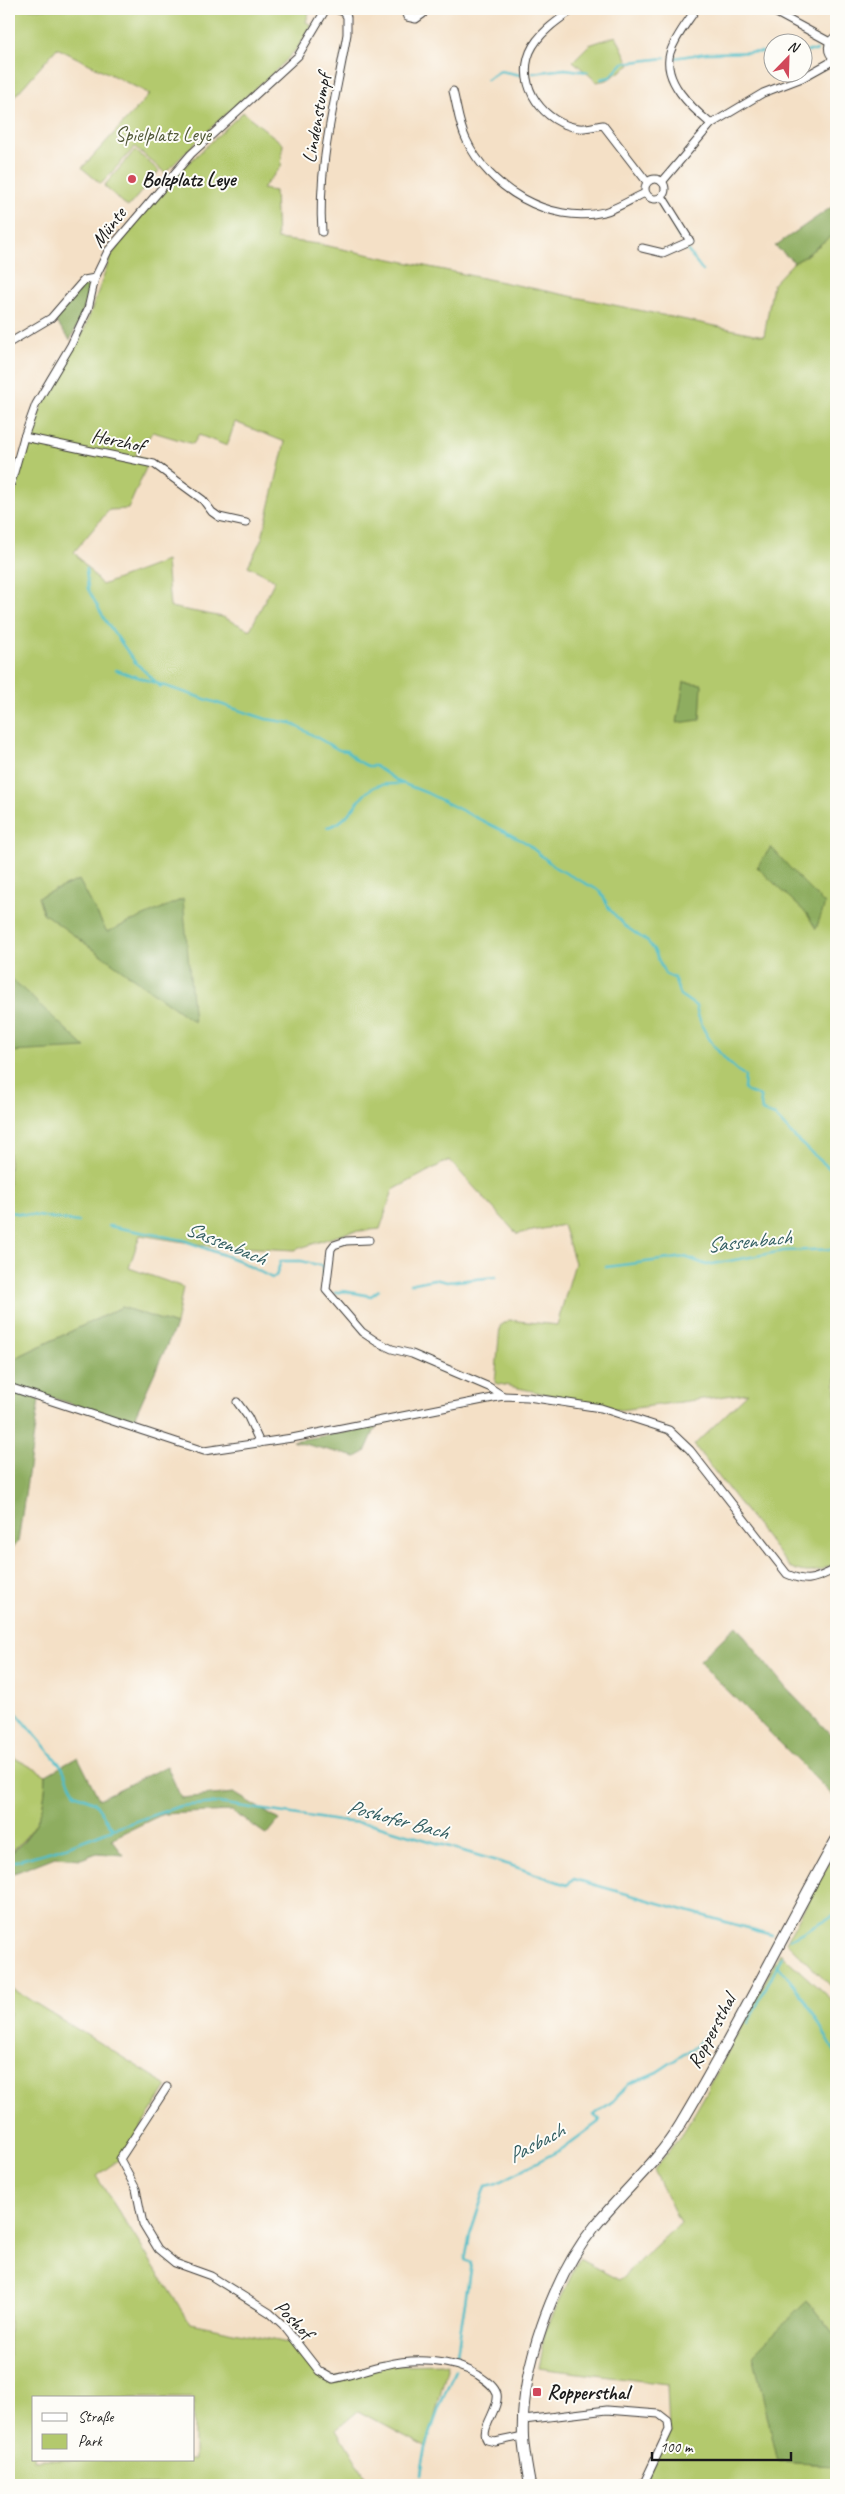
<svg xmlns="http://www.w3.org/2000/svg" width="845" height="2494" viewBox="0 0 845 2494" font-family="Caveat,sans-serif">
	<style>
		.green { fill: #b3c96d; stroke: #687244; fill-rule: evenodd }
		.forest { fill: #8ead60; stroke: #55643e }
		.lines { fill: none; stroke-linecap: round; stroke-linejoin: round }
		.stream { stroke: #50bec8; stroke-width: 2.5 }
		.minor-casing { stroke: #3c3936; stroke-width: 9 }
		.secondary-casing { stroke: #3c3936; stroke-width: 12 }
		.minor { stroke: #fff; stroke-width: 7 }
		.secondary { stroke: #fff; stroke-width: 10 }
		.poi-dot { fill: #d1495b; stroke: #fdfcf7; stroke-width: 2 }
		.labels { text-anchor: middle; stroke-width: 4; stroke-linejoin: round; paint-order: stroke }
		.street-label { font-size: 20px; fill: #1c1c1c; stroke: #fdfcf7 }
		.park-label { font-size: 20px; fill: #515938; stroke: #fdfcf7 }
		.poi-label { font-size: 20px; font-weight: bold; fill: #1c1c1c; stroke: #fdfcf7; text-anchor: start }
		.water-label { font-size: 21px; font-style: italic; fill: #315d61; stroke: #fdfcf7 }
	</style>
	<rect width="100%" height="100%" fill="#fdfcf7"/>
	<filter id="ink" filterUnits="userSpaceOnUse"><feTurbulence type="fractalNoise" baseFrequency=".02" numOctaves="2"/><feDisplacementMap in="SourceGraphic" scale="10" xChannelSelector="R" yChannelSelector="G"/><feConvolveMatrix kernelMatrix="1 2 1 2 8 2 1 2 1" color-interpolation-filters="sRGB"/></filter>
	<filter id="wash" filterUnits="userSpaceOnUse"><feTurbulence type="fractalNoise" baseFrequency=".0096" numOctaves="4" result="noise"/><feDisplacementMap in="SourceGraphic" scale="20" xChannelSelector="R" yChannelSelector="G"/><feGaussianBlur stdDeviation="1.12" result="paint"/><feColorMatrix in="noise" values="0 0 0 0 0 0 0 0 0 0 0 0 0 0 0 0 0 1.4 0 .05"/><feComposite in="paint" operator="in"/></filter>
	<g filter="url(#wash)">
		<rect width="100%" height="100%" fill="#f4e0c6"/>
		<!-- green -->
		<g class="green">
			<path d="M9,9H310L306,22L312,25C295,60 257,85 229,111C207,131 186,152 165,173L135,147L101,184L82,168L150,94L57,48L9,103Z"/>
			<path d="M616,36L630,65L607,80L597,82L573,61L589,45Z"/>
			<path d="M243,112L283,144L281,167L262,189L275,191L277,239L318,244L764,336L773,284L794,262C802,261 825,239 836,233V1563C817,1572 809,1576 789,1567L694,1445L748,1393L620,1410L495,1383L500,1326L509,1320L557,1325L575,1263L563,1225L517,1234L449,1160L393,1190L380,1229L349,1232L294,1250L203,1245L140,1235L129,1268L183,1287L176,1325L122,1307L9,1361V507L26,447L47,392L83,333L111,256L128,232L178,173ZM235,422L285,442L262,538L248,566L275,580L250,630L223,617L170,607L166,561L102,585L74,552L109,510L128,509L149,461L135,454L153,432L193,444L199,435L227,446Z"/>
			<path d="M135,150L159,171L128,207L104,186Z"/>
			<path d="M9,1755L46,1775C45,1816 37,1827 9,1854Z"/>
			<path d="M836,1850V1991L786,1942Z"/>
			<path d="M780,1953L836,2004V2336L807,2301L778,2462L836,2465V2485H643L669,2430L667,2384L538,2368L545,2332L579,2259L619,2280L680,2223L654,2170L684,2131L704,2097Z"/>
			<path d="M9,1987L161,2081L167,2087L120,2159L96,2176L190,2323L298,2345L319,2371L333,2379L385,2365L448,2364L427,2448L358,2411L337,2429L370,2485H9ZM34,2398H194V2460H34Z"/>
		</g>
		<!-- forest -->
		<g class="forest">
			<path d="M836,204V233C825,239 802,261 794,262L775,246Z"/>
			<path d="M82,285L89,287C86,306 79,323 70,340L55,320Z"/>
			<path d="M684,682L702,684L700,720L677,723Z"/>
			<path d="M771,847L799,878L825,904L816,929L807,914L757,867Z"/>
			<path d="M79,880L107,932L183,899L194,1022L43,913L38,897Z"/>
			<path d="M9,976L86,1048L9,1052Z"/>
			<path d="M122,1307L176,1325L132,1423L9,1384V1361Z"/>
			<path d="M17,1393L39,1400L18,1542L9,1552V1401Z"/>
			<path d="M376,1427L365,1452L356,1457L292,1441Z"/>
			<path d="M736,1626L785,1687L836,1740V1799L705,1668L700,1660Z"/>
			<path d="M78,1757L99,1799L167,1766L181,1798L234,1793L279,1820L267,1835L232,1811L163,1814L111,1839L124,1855L97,1853L81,1859L55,1857L9,1875V1855C37,1831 45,1812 46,1775Z"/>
			<path d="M807,2301L836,2336V2465L778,2462L753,2354Z"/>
		</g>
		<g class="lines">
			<!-- stream -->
			<g class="stream">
				<path d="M802,51H817"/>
				<path d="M674,58L706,53L772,52"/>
				<path d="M533,73L565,69L588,72"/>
				<path d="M601,79L610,77L623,63L665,58"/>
				<path d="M487,80L500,71L521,75"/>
				<path d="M662,203L680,238"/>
				<path d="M688,251L703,271"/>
				<path d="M86,569L88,589L105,620L135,662L161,687"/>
				<path d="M116,670L266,719L291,723L339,750L347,751L356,760L368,766H375L399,782L427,793L525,842L556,868L600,891L610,910L625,926L648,942L654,950L665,974L674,978L680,995L696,1006C700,1033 723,1061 745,1076L744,1088L748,1092L760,1096L762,1111L775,1116L798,1141L836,1174"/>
				<path d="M327,827C348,824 355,800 371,789C379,783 392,784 402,784"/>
				<path d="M9,1212L79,1222"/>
				<path d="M109,1226L183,1240L237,1260L272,1278L276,1276L281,1261H301L322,1266L324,1283"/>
				<path d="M606,1267L685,1257L707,1265L783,1251L836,1249"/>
				<path d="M410,1284L434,1279L447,1282L496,1277"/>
				<path d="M335,1293L343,1291L371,1296L379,1290"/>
				<path d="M9,1704L62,1767L75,1794L94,1802L113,1829L180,1806L218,1803L339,1821L373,1824L510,1865L561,1883L567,1885L574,1879L772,1935"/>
				<path d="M9,1863L66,1847L113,1829"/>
				<path d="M790,1939L836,1914"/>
				<path d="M777,1964L805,1999L836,2054"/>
				<path d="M748,2023L782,1956"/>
				<path d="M456,2360L471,2263L465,2260L470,2235L486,2186L495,2184L562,2149L600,2121L594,2115L613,2101L629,2084L657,2072L696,2046L720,2017L728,2014"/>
				<path d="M421,2475C426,2438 440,2404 455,2370"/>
				<path d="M420,2485V2483"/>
			</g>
		</g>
	</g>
	<g filter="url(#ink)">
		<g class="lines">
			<!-- minor casing -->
			<g class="minor-casing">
				<g id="minor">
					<path d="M335,9L344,12"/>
					<path d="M404,9L407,17L416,19L423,14L424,9"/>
					<path d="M574,9C558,20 538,33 530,52C516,86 544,124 579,128C587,129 595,126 603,125L647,182"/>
					<path d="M696,9C687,23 675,37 670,53C662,81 692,108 711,124"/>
					<path d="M769,9L830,42"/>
					<path d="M836,9V12"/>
					<path d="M835,59C826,53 826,42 836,36"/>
					<path d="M453,91C457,106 459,125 466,139C488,188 550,225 604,212C618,208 632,199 645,193"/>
					<circle cx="655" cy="189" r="10"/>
					<path d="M662,182L711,124L763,93L802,78L829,63L833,58"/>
					<path d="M322,232C317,165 336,99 347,34V17L344,12"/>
					<path d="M642,248L663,253L690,241L662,196"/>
					<path d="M9,343L51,318L84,280L95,278"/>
					<path d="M24,437L154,464L203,500L212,512L219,517L246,523"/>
					<path d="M9,490L24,437L36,404L71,345L88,309L95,278L108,251L191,154L298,56L326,9"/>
					<path d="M369,1240L346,1241L334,1245L331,1249L326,1290L362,1332L377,1342L392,1349L412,1354L489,1387L503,1396"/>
					<path d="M9,1387L204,1451L292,1438L503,1396L528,1397L601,1408L669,1430L690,1450L787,1574C809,1584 816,1578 836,1569"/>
					<path d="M237,1402L248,1417L260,1443"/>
					<path d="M167,2087L120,2159L136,2189L143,2224L158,2249L175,2263L211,2276L270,2313L283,2325L319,2371L333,2379C351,2376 367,2368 385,2365C414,2358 452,2359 478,2375C485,2380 494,2385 497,2394C500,2409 479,2429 487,2440L495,2442L523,2436"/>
					<path d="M524,2420L607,2410L659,2414L668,2421L669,2430L643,2485"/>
				</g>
			</g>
			<!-- secondary casing -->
			<g class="secondary-casing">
				<path id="secondary" d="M530,2485C527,2469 524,2453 523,2437C520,2370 553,2277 595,2226C623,2191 657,2163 680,2125C736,2032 783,1934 836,1840"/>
			</g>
			<!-- minor -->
			<use href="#minor" class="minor"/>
			<!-- secondary -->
			<use href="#secondary" class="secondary"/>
		</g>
	</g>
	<!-- markers -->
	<g class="poi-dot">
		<circle cx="132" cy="179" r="5"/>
		<rect x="532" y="2387" width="10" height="10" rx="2.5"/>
	</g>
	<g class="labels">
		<!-- street labels -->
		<g class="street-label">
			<text transform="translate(316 118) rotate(-80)" y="7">Lindenstumpf</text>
			<text transform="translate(108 227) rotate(-53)" y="7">Münte</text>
			<text transform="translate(118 440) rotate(12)" y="7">Herzhof</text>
			<text transform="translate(711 2031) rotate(-62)" y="7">Roppersthal</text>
			<text transform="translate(294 2319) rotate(46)" y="7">Poshof</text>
		</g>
		<!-- park labels -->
		<g class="park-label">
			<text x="163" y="141">Spielplatz Leye</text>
		</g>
		<!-- poi labels -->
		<g class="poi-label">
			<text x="142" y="186">Bolzplatz Leye</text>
			<text x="547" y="2399">Roppersthal</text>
		</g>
		<!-- water labels -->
		<g class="water-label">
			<text transform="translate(749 1241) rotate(-6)" y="7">Sassenbach</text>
			<text transform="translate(226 1243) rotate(22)" y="7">Sassenbach</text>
			<text transform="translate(398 1819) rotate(15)" y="7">Poshofer Bach</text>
			<text transform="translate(536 2143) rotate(-28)" y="7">Pasbach</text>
		</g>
	</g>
	<!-- margin -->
	<rect width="845" height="2494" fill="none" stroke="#fdfcf7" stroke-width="30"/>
	<!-- legend -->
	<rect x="32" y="2396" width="162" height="65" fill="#fdfcf7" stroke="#a3a29f"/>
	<rect x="42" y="2413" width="25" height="8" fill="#ffffff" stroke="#a3a29f"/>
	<text x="78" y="2422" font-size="15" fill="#1c1c1c">Straße</text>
	<rect x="42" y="2434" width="25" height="15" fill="#b3c96d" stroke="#a3a29f"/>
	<text x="78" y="2446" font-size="15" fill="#1c1c1c">Park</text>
	<!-- north arrow -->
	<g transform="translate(788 58) rotate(23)"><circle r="24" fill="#fdfcf7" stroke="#a3a29f"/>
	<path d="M0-4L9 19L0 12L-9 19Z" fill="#d1495b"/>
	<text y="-8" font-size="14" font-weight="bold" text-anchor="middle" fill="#1c1c1c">N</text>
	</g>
	<!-- scale -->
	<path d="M652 2452v8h139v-8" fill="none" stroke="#1c1c1c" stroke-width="2.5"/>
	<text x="660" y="2452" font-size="15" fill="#1c1c1c" stroke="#fdfcf7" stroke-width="4" paint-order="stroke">100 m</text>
</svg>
